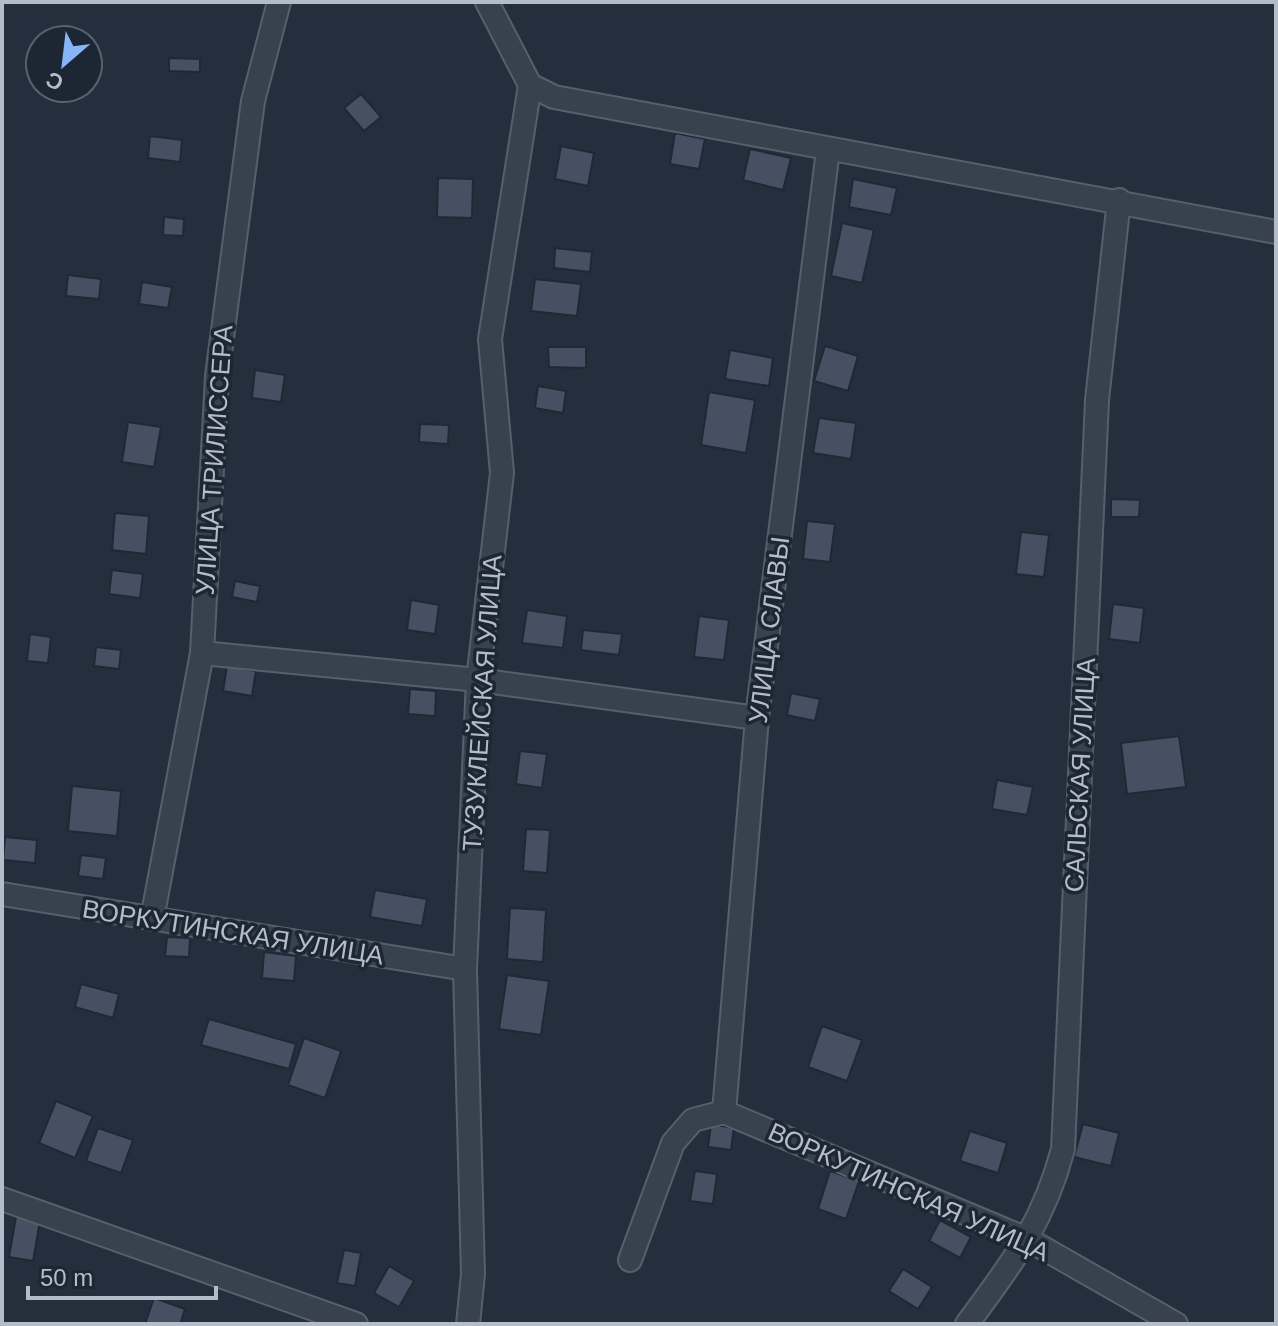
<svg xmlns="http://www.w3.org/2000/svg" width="1278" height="1326" viewBox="0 0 1278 1326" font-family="Helvetica,sans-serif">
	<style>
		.building { fill: #455162; stroke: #1f2835; stroke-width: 2 }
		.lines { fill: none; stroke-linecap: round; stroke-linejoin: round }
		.minor-casing { stroke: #565f6c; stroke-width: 26 }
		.minor { stroke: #38414e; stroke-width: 22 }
		.labels { text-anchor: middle; stroke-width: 7; stroke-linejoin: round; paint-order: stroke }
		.street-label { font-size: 26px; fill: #b4bcc9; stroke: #1d2633 }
	</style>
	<rect width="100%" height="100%" fill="#242f3e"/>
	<!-- building -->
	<g class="building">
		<path d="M169,58L200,59V72L169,71Z"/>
		<path d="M361,94L381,117L364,131L344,108Z"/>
		<path d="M675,133L705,139L699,169L670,164Z"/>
		<path d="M150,136L182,140L180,162L148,158Z"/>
		<path d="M561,146L594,153L588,186L555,179Z"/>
		<path d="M750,149L791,158L783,190L743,180Z"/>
		<path d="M438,178L473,179L472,218L437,217Z"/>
		<path d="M853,179L897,188L891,215L849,207Z"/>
		<path d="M164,217L184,219L183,236L163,235Z"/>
		<path d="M842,223L874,230L862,283L831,276Z"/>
		<path d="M555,248L592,252L590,272L554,268Z"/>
		<path d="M68,275L101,279L99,299L66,296Z"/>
		<path d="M535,279L581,284L577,316L531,311Z"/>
		<path d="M142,282L172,287L168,308L139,304Z"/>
		<path d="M825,346L858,356L848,391L814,381Z"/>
		<path d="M548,347H586V368L549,367Z"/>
		<path d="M730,350L773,358L769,386L725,379Z"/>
		<path d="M255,370L285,375L281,402L252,398Z"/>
		<path d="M538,386L566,391L563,413L535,408Z"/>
		<path d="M709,392L755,400L746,453L701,445Z"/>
		<path d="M819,418L856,423L851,459L813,453Z"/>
		<path d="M128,422L161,427L154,467L122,462Z"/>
		<path d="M420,424L449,425L448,444L419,442Z"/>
		<path d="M1111,499L1140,500L1139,517H1111Z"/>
		<path d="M115,513L149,516L146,554L112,550Z"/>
		<path d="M807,521L835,524L830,562L803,559Z"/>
		<path d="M1021,532L1049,535L1044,577L1016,574Z"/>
		<path d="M112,570L143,574L140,598L109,594Z"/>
		<path d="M235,581L260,586L257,602L232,597Z"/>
		<path d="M411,600L439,605L435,634L407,630Z"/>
		<path d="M1113,604L1144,608L1140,643L1109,639Z"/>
		<path d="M527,610L567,616L563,648L522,643Z"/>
		<path d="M699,616L729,620L724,660L694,657Z"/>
		<path d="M583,630L622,634L619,655L581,650Z"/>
		<path d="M30,634L51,637L48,663L27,661Z"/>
		<path d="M96,647L121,650L119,669L94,666Z"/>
		<path d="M227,666L256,671L252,696L223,691Z"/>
		<path d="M410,689L436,691L435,716L408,714Z"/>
		<path d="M791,693L820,699L815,721L787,715Z"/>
		<path d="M1179,736L1186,787L1127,794L1121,743Z"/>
		<path d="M520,751L547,754L542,788L516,784Z"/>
		<path d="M997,780L1033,787L1027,815L992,809Z"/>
		<path d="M72,786L121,791L117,836L68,831Z"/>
		<path d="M526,829L550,830L547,873L523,871Z"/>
		<path d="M5,837L37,840L35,863L3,860Z"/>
		<path d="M81,855L106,858L103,879L78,876Z"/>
		<path d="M375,890L427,899L422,926L370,917Z"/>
		<path d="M510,908L546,910L543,962L507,959Z"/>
		<path d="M167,937L190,938L189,957L165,956Z"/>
		<path d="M264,952L296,956L294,981L262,978Z"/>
		<path d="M507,975L549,981L541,1035L499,1029Z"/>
		<path d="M81,984L119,994L113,1018L75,1007Z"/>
		<path d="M209,1019L296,1044L289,1069L201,1045Z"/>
		<path d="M822,1026L862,1040L847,1081L808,1067Z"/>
		<path d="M304,1038L341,1051L325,1098L288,1085Z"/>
		<path d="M56,1101L93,1116L75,1158L39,1143Z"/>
		<path d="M711,1124L734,1128L731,1150L708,1147Z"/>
		<path d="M1083,1124L1119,1133L1111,1166L1074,1157Z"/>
		<path d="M98,1128L133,1140L121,1173L86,1161Z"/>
		<path d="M970,1131L1007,1143L998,1173L960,1161Z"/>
		<path d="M695,1171L717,1174L713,1204L690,1201Z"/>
		<path d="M830,1171L859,1181L846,1219L818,1209Z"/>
		<path d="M17,1211L41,1215L33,1261L9,1257Z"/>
		<path d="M940,1220L971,1237L960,1258L929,1241Z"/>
		<path d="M344,1250L361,1253L355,1286L337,1283Z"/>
		<path d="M389,1266L414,1281L399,1307L374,1293Z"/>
		<path d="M903,1269L932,1287L918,1309L889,1291Z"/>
		<path d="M154,1298L185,1309L180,1324H145Z"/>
	</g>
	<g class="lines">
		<!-- minor casing -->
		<g class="minor-casing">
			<g id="minor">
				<path d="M487,2L530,85L554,97L1276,232"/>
				<path d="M202,653L478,680L757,718"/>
				<path d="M2,894L465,969"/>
				<path d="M152,919L202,653L217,376L253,101L279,2"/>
				<path d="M724,1112L757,718L828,150"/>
				<path d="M724,1112L1029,1240L1176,1324"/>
				<path d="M2,1199L356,1324"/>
				<path d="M630,1260L673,1143L693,1120L724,1112"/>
				<path d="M468,1324L473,1274L465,969L478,680L502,473L490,339L530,85"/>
				<path d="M967,1324C1012,1263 1043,1224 1063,1149L1097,400L1119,200"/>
			</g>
		</g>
		<!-- minor -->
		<use href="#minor" class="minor"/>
	</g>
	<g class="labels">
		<!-- street labels -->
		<g class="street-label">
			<text transform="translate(214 460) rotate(-86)" y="9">УЛИЦА ТРИЛИССЕРА</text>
			<text transform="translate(769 630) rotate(-83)" y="9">УЛИЦА СЛАВЫ</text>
			<text transform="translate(482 703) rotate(-86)" y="9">ТУЗУКЛЕЙСКАЯ УЛИЦА</text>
			<text transform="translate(1080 775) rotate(-87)" y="9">САЛЬСКАЯ УЛИЦА</text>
			<text transform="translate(233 932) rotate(9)" y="9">ВОРКУТИНСКАЯ УЛИЦА</text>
			<text transform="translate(909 1192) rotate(24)" y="9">ВОРКУТИНСКАЯ УЛИЦА</text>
		</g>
	</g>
	<!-- border -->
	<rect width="1278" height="1326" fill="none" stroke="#b4bcc9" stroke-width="8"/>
	<!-- north arrow -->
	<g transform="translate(64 64) rotate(208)"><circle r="38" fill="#1d2633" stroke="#59626f" stroke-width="2"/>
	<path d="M0-6L14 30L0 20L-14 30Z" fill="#8ab4f8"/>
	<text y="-12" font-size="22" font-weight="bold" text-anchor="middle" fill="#b4bcc9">С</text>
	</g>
	<!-- scale -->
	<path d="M28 1286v12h188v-12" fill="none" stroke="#b4bcc9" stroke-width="4"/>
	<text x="40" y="1286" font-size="24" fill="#b4bcc9" stroke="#1d2633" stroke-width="6" paint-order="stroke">50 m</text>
</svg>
